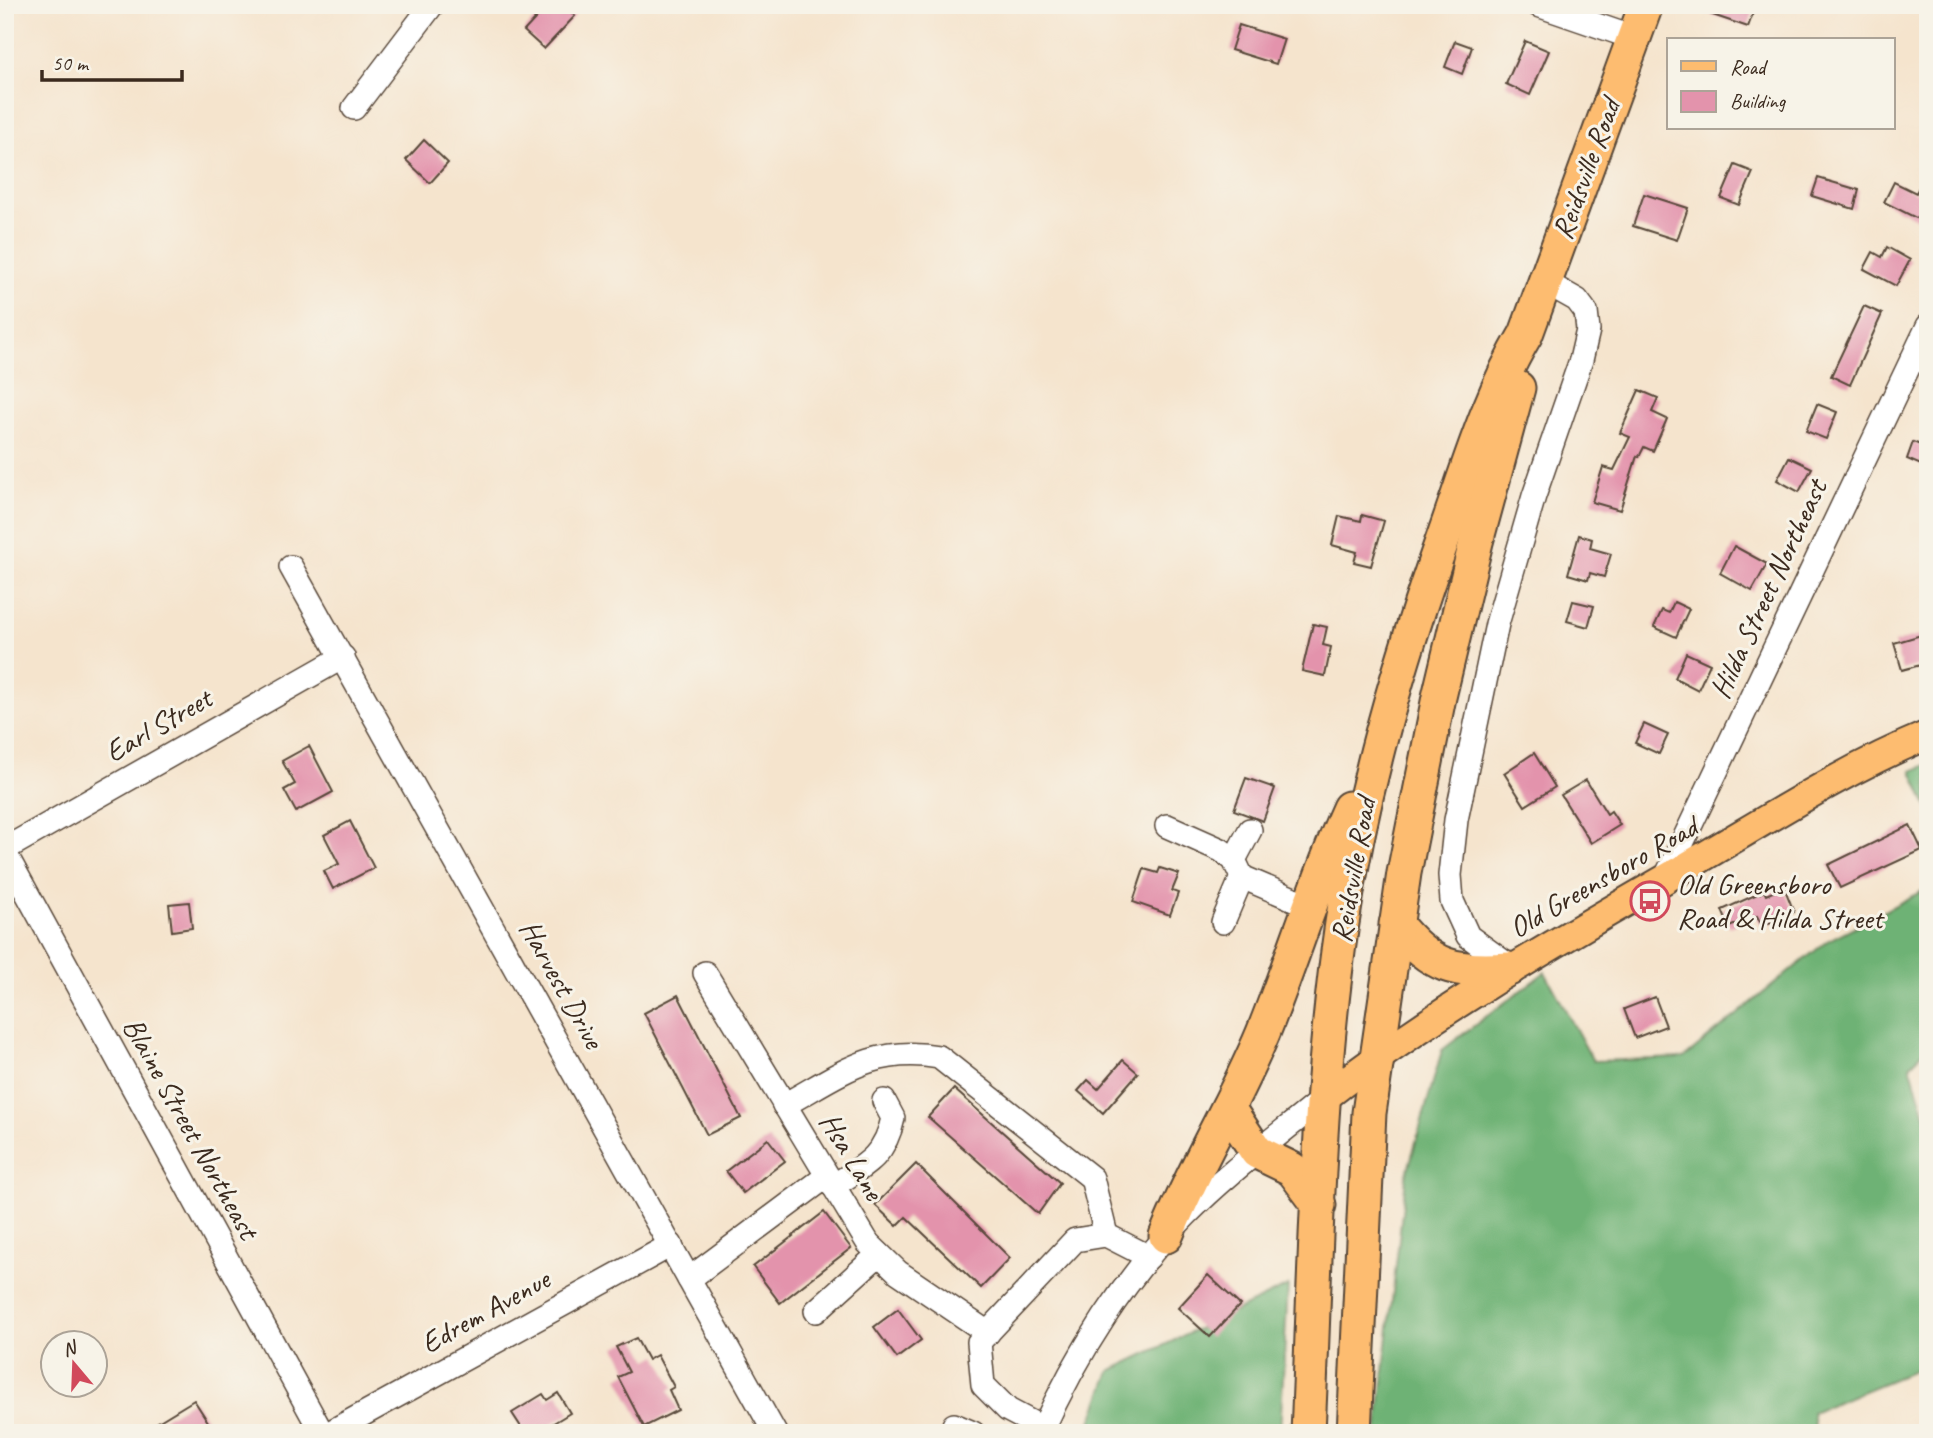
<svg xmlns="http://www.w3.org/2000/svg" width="1933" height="1438" viewBox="0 0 1933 1438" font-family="Caveat,sans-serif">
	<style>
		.forest { fill: #6eb275; stroke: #546e4a; stroke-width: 2 }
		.building { fill: #e393ac }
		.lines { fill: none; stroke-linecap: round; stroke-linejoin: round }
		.minor-casing { stroke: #574638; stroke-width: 26 }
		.major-casing { stroke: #574638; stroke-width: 32 }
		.highway-casing { stroke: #574638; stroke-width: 37 }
		.minor { stroke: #fff; stroke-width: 23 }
		.major { stroke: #fdbc6f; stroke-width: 28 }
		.highway { stroke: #fdbc6f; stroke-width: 33 }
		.labels { text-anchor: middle; stroke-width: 6; stroke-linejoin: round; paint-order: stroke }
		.street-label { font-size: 30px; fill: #3b2a1e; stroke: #f7f3e8 }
		.poi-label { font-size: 30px; fill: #3b2a1e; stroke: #f7f3e8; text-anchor: start }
	</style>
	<rect width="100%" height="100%" fill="#f7f3e8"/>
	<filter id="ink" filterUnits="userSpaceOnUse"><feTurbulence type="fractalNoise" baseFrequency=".0143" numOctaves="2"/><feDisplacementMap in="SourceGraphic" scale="14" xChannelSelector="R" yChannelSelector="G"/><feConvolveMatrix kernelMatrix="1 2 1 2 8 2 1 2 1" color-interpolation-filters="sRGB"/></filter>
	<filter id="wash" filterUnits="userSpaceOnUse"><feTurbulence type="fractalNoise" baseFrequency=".00686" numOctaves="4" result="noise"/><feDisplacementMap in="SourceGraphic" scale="28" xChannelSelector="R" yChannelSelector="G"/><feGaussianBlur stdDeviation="1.57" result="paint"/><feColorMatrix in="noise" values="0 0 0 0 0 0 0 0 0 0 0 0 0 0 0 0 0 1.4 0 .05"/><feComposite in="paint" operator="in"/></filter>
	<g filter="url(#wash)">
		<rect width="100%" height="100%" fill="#f5e4cd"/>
		<!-- forest -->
		<g class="forest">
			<path d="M1928,764V808L1912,771Z"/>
			<path d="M1928,888V1047L1910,1065L1928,1125V1365L1812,1412L1815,1433H1377L1406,1177L1442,1050L1545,972L1593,1061L1684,1058L1827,941Z"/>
			<path d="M1288,1286L1280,1433H1087L1110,1371Z"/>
		</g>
		<g id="blocks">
			<!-- building -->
			<g class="building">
				<path d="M548,5H563L575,16L544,49L524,31Z"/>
				<path d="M1693,5H1756L1748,27L1692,8Z"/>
				<path d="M1239,25L1284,39L1276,64L1231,50Z"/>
				<path d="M1455,41L1472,47L1462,74L1445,67Z"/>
				<path d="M1525,41L1549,51L1530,95L1506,84Z"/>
				<path d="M424,140L448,163L430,183L406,160Z"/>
				<path d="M1735,165L1753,172L1739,205L1721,198Z"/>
				<path d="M1928,170V224L1884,202L1894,182L1916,193Z"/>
				<path d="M1818,178L1859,190L1854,209L1812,196Z"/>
				<path d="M1644,194L1688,208L1677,240L1633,226Z"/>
				<path d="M1887,247L1910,260L1896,286L1864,269L1873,252L1882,257Z"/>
				<path d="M1864,306L1882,314L1850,385L1831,376Z"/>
				<path d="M1639,390L1658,398L1652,412L1667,419L1653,451L1644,447L1639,457L1637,456L1620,510L1592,502L1603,467L1614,470L1630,437L1620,433Z"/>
				<path d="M1817,404L1837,412L1826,439L1806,431Z"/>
				<path d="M1913,442L1928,448V468L1907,459Z"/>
				<path d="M1789,457L1812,468L1799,492L1777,480Z"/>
				<path d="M1362,515L1384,521L1371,566L1354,562L1357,552L1332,545L1339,516L1361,521Z"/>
				<path d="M1579,535L1592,539L1590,548L1611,554L1604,577L1590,573L1588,580L1568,574Z"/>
				<path d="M1734,546L1767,564L1752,591L1720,573Z"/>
				<path d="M1573,601L1594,606L1588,627L1567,621Z"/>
				<path d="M1674,602L1689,609L1676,637L1654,627L1662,610L1669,613Z"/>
				<path d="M1313,624L1327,627L1323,645L1331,647L1325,676L1302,671Z"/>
				<path d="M1928,633V663L1902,670L1894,643Z"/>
				<path d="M1686,653L1710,664L1698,690L1675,678Z"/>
				<path d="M1644,724L1668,735L1659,754L1635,743Z"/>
				<path d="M309,746L333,792L296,812L284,790L295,784L282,761Z"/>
				<path d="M1534,753L1555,787L1525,806L1504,773Z"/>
				<path d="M1246,778L1275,788L1263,821L1234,810Z"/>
				<path d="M1586,780L1607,814L1611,811L1620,825L1591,843L1561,795Z"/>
				<path d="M350,821L374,868L333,889L324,871L339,864L324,835Z"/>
				<path d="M1910,825L1922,850L1840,888L1828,865Z"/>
				<path d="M1160,868L1179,874L1172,891L1178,893L1170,915L1133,902L1144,869L1158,873Z"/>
				<path d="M1784,887L1794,912L1762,926L1757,916L1729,927L1722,910L1764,891L1766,895Z"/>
				<path d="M189,902L192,928L172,931L169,904Z"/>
				<path d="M678,995L741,1118L707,1135L644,1013Z"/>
				<path d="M1655,997L1666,1026L1635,1038L1624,1009Z"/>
				<path d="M1123,1060L1138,1073L1103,1113L1078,1091L1088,1080L1098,1089Z"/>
				<path d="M954,1089L1060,1183L1038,1214L928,1117Z"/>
				<path d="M768,1139L785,1161L743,1193L726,1171Z"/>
				<path d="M916,1164L1010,1258L981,1288L906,1217L897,1226L875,1205Z"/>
				<path d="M824,1212L851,1248L780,1303L753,1267Z"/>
				<path d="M1208,1275L1240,1305L1210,1337L1178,1308Z"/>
				<path d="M898,1309L921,1340L897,1358L874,1327Z"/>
				<path d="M636,1338L648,1360L657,1355L674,1387L669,1390L678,1410L644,1427L618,1377L629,1372L616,1347Z"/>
				<path d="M558,1393L570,1413L537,1433H525L512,1413L543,1394L547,1400Z"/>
				<path d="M194,1400L210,1425L198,1433H140Z"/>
			</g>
		</g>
	</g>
	<g filter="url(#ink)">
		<use href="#blocks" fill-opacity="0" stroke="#574638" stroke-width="2"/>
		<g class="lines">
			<!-- minor casing -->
			<g class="minor-casing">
				<g id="minor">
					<path d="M1538,5L1634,38"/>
					<path d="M354,108L432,5"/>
					<path d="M291,567L775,1433"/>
					<path d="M1167,826L1221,850L1234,860L1242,877L1310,906"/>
					<path d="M5,849L343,657"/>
					<path d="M5,853L322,1433"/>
					<path d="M1234,860L1250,830"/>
					<path d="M1665,879L1928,326"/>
					<path d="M1223,922L1242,877"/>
					<path d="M1512,968L1468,936L1452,901L1450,875L1456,820L1497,624L1534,496L1581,360L1588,330L1586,312L1577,300L1545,282"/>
					<path d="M705,973L868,1243L898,1272L988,1333"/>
					<path d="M784,1105C839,1075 874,1045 939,1057L1092,1178L1106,1235"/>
					<path d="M833,1186C864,1166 885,1157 893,1118L884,1101"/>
					<path d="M689,1279L827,1176"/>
					<path d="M816,1311L879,1254"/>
					<path d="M954,1425L973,1433"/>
					<path d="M1042,1428L1008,1410L983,1385L979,1342L1075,1240L1106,1235L1149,1257"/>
					<path d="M329,1433L671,1245"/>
					<path d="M1041,1433C1076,1355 1126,1276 1186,1215C1228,1172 1278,1136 1325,1097"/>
				</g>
			</g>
			<!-- major casing -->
			<g class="major-casing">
				<path id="major" d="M1325,1097C1438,1009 1562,939 1686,867C1765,821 1843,770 1928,735"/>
			</g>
			<!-- highway casing -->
			<g class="highway-casing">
				<g id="highway">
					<path d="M1396,924C1431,968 1455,973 1509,969"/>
					<path d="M1228,1108L1257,1152L1292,1169L1319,1205"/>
					<path d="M1166,1236C1194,1166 1234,1103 1263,1033C1293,959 1316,881 1349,808"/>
					<path d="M1308,1433C1316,1263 1317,1091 1342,923C1362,789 1400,660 1445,533C1469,465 1489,396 1526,334L1646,5"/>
					<path d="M1354,1433L1369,1113L1404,873L1439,697L1476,542L1518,388"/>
				</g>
			</g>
			<!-- minor -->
			<use href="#minor" class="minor"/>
			<!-- major -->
			<use href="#major" class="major"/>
			<!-- highway -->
			<use href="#highway" class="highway"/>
		</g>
	</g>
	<!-- icons -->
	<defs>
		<g id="bus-ring" transform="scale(2.0125)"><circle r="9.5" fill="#f7f3e8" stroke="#d1495b" stroke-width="1.5"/><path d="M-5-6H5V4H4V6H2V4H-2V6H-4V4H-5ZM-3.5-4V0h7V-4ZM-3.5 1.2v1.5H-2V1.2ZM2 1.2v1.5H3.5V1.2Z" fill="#d1495b"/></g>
	</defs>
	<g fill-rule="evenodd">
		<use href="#bus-ring" x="1650" y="901"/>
	</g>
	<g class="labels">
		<!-- street labels -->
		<g class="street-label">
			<text transform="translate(1586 169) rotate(-70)" y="10">Reidsville Road</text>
			<text transform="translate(1768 589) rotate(-65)" y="10">Hilda Street Northeast</text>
			<text transform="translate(158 725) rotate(-30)" y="10">Earl Street</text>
			<text transform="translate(1353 870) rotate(-80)" y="10">Reidsville Road</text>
			<text transform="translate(1603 877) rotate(-30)" y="10">Old Greensboro Road</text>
			<text transform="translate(562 984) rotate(61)" y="10">Harvest Drive</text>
			<text transform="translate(191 1128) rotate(61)" y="10">Blaine Street Northeast</text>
			<text transform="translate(852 1156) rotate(59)" y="10">Hsa Lane</text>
			<text transform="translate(485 1311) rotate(-29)" y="10">Edrem Avenue</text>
		</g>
		<!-- poi labels -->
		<g class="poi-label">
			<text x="1677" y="894">Old Greensboro<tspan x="1677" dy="34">Road &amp; Hilda Street</tspan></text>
		</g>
	</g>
	<!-- margin -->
	<rect width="1933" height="1438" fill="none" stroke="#f7f3e8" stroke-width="28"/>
	<!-- legend -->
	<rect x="1667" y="38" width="228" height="91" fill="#f7f3e8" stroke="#aca397" stroke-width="2"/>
	<rect x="1681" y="61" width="35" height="10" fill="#fdbc6f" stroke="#aca397" stroke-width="2"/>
	<text x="1730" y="74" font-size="21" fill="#3b2a1e">Road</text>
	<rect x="1681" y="91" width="35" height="21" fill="#e393ac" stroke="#aca397" stroke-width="2"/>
	<text x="1730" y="108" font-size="21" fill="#3b2a1e">Building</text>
	<!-- north arrow -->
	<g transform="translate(74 1364) rotate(341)"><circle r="33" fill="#f7f3e8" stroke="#aca397" stroke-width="2"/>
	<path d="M0-5L12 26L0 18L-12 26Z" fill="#d1495b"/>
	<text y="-10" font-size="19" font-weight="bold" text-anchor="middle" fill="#3b2a1e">N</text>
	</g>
	<!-- scale -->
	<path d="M42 70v10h140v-10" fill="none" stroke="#3b2a1e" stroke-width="3.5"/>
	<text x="52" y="70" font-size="21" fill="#3b2a1e" stroke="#f7f3e8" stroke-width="5" paint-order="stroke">50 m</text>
</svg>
